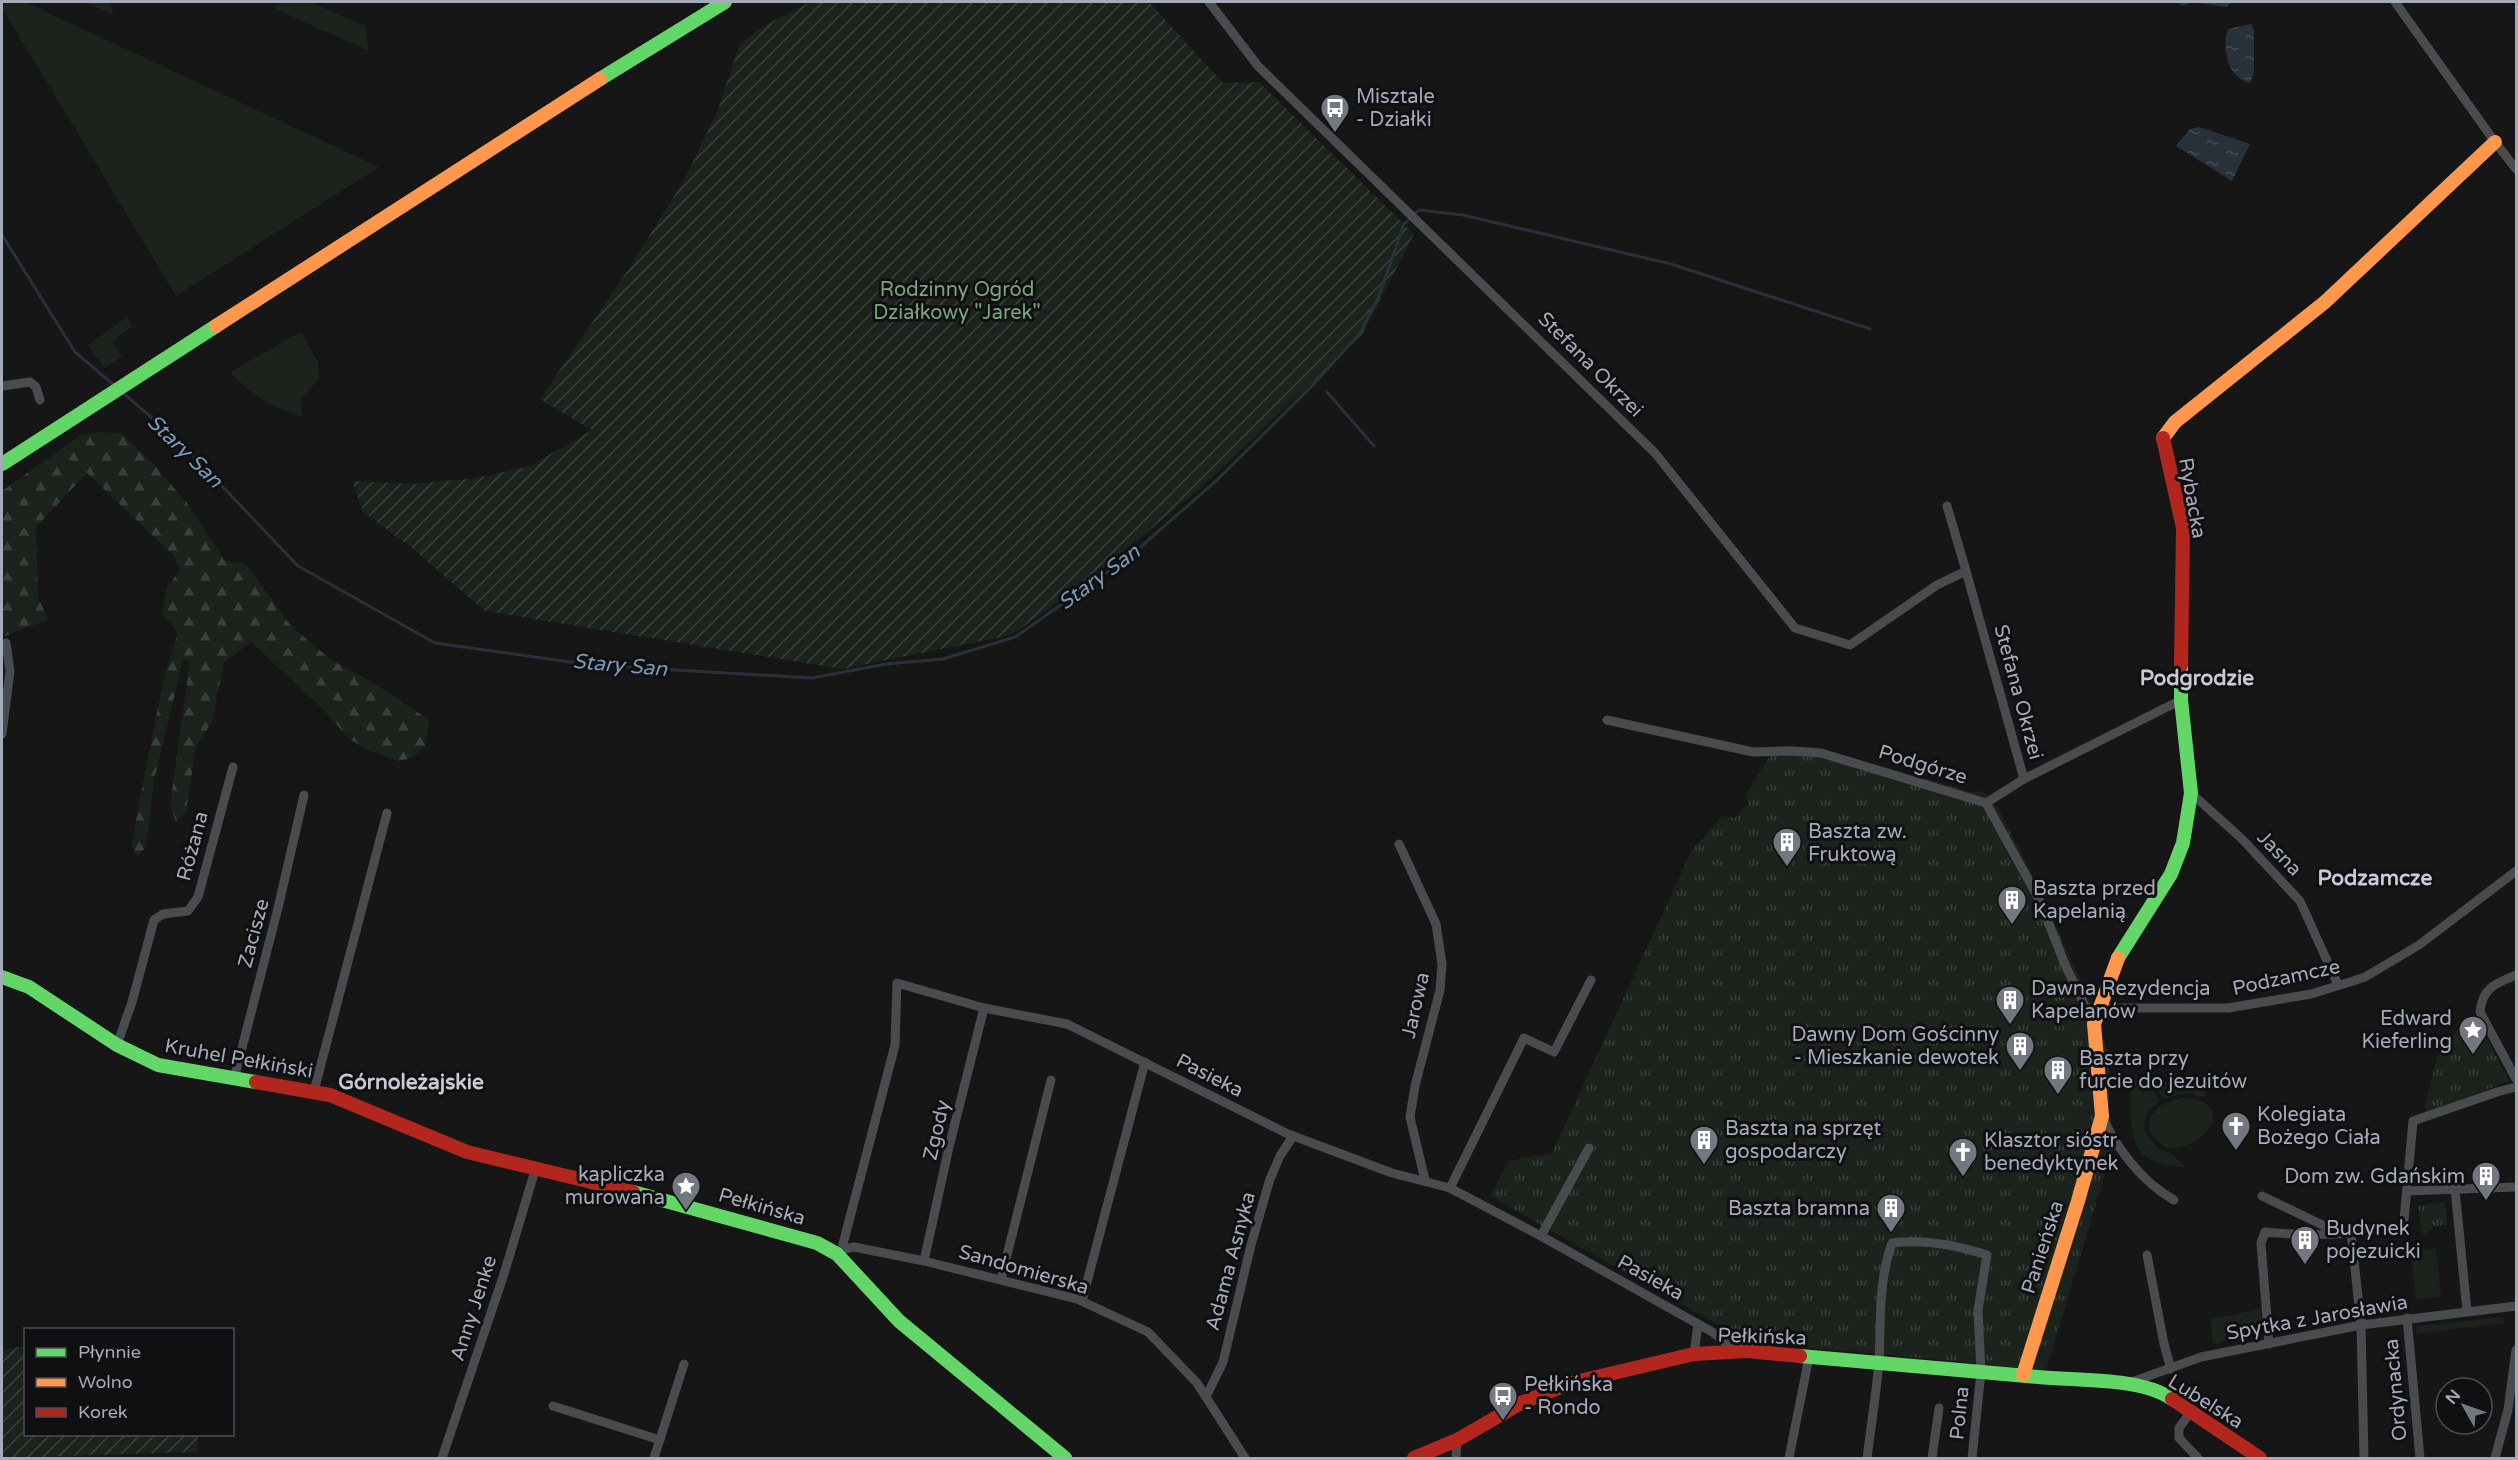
<svg xmlns="http://www.w3.org/2000/svg" width="2518" height="1460" viewBox="0 0 2518 1460" font-family="'Varela Round',sans-serif">
	<style>
		.grass { fill: #1b231c }
		.forest { fill: url(#forest-firs) }
		.park { fill: url(#park-tufts) }
		.garden { fill: url(#garden-furrows) }
		.water { fill: url(#water-ripples) }
		.lines { fill: none; stroke-linecap: round; stroke-linejoin: round }
		.stream { stroke: #283139; stroke-width: 3 }
		.street { stroke: #494b4f; stroke-width: 9 }
		.fast { stroke: #63d668; stroke-width: 14 }
		.slow { stroke: #ff974d; stroke-width: 14 }
		.jam { stroke: #b3261e; stroke-width: 14 }
		.labels { text-anchor: middle; stroke-width: 6; stroke-linejoin: round; paint-order: stroke }
		.poi-label { font-size: 20px; fill: #a5abb8; stroke: #101012; text-anchor: start }
		.park-label { font-size: 20px; fill: #7aa57d; stroke: #101012 }
		.street-label { font-size: 20px; fill: #a5abb8; stroke: #101012 }
		.water-label { font-size: 21px; font-style: italic; fill: #799bb7; stroke: #101012 }
		.neighbourhood-label { font-size: 21px; font-weight: bold; fill: #c7cbd4; stroke: #101012 }
	</style>
	<defs>
		<pattern id="forest-firs" width="22" height="20" patternUnits="userSpaceOnUse" patternTransform="scale(1.5)"><rect width="22" height="20" fill="#1b231c"/><path d="M5 1l3.5 6h-7zM16 11l3.5 6h-7z" fill="#39403b"/></pattern>
		<pattern id="park-tufts" width="24" height="20" patternUnits="userSpaceOnUse" patternTransform="scale(1.5)"><rect width="24" height="20" fill="#1b231c"/><path d="M3 7l-1-3M5 7V3M7 7l1-3M15 17l-1-3M17 17v-4M19 17l1-3" fill="none" stroke="#39403b"/></pattern>
		<pattern id="garden-furrows" width="10" height="10" patternUnits="userSpaceOnUse" patternTransform="scale(1.5)"><rect width="10" height="10" fill="#1b231c"/><path d="M-1 1l2-2M0 10L10 0M9 11l2-2" fill="none" stroke="#39403b"/></pattern>
		<pattern id="water-ripples" width="26" height="14" patternUnits="userSpaceOnUse" patternTransform="scale(1.5)"><rect width="26" height="14" fill="#283139"/><path d="M2 4q2-2 4 0t4 0M15 11q2-2 4 0t4 0" fill="none" stroke="#444c54"/></pattern>
	</defs>
	<rect width="100%" height="100%" fill="#161616"/>
	<!-- grass -->
	<g class="grass">
		<path d="M2,2H25L379,167L176,296L2,8Z"/>
		<path d="M84,2H110L114,15Z"/>
		<path d="M279,2H310L365,26L369,51L275,9Z"/>
		<path d="M127,317L133,326L112,341L122,356L104,368L88,345Z"/>
		<path d="M301,332L318,362L319,378L301,400L302,417C271,406 253,397 230,372Z"/>
		<path d="M2137,1076C2147,1079 2154,1092 2160,1100L2148,1111L2143,1128L2157,1148L2170,1153L2186,1167C2171,1168 2148,1162 2139,1150C2130,1137 2126,1087 2137,1076Z"/>
		<path d="M2170,1080L2207,1087L2205,1098L2187,1093L2163,1098L2152,1082Z"/>
		<path d="M2180,1098C2193,1098 2204,1099 2212,1110L2213,1122C2202,1141 2186,1149 2165,1148L2150,1132V1118L2159,1106Z"/>
		<path d="M2436,1248L2441,1297L2416,1299L2411,1251Z"/>
		<path d="M2261,1309L2263,1332L2213,1344L2210,1319Z"/>
		<path d="M2503,1317L2505,1323L2415,1334L2418,1326Z"/>
	</g>
	<!-- forest -->
	<path class="forest" d="M102,432L122,434L154,465L188,504L224,560L246,564L291,626L330,659L377,685L429,720L426,744L413,758L397,761L366,749L348,738L324,710L251,642L224,662L212,722L196,746L186,812L176,822L170,805L190,662L183,660L154,780L146,847L137,857L132,846L137,814L163,682L178,632L162,613L167,588L180,570L173,555L87,473L36,527L38,597L48,620L5,636L2,632V491L82,434Z"/>
	<!-- park -->
	<g class="park">
		<path d="M1776,746L1814,747L1971,792L1982,791L1998,808L2036,882L2092,1006L2109,1055V1117L2116,1137L2046,1370L1748,1342L1490,1196L1509,1161L1552,1153L1691,852L1722,816L1735,818L1749,803L1745,796Z"/>
		<path d="M2475,1016L2509,1081L2426,1112L2425,1106L2437,1058L2454,1034Z"/>
		<path d="M2445,1202L2447,1225L2434,1226L2432,1223V1230H2428V1234H2422L2418,1206Z"/>
	</g>
	<!-- garden -->
	<g class="garden">
		<path d="M810,2H1149L1223,83L1259,82L1414,234L1362,335L1201,488L1083,584L1011,635L842,669L485,611L412,548L363,512L352,481L413,484L477,478L530,466L592,430L540,399L634,261L684,180L716,115L740,43L766,25Z"/>
		<path d="M25,1346L26,1434L198,1435L197,1452L2,1458V1350Z"/>
	</g>
	<!-- water -->
	<g class="water">
		<path d="M2179,2H2231L2226,7L2192,2L2183,6L2179,4Z"/>
		<path d="M2251,24L2254,30V73L2250,83C2228,79 2221,48 2228,29Z"/>
		<path d="M2199,127L2250,144L2232,181L2176,146L2190,129Z"/>
	</g>
	<g class="lines">
		<!-- stream -->
		<g class="stream">
			<path d="M2,235L75,352L115,386"/>
			<path d="M122,392L183,445L298,566L435,643L593,665L812,678L886,664L943,659L1015,637L1129,557L1216,481L1312,386L1360,333L1379,296L1404,224L1419,210L1463,215L1671,264L1870,329"/>
			<path d="M1327,392L1374,446"/>
		</g>
		<!-- street -->
		<g class="street">
			<path d="M1209,2L1258,66L1655,453L1795,628L1850,645L1937,585L1966,571L2024,779"/>
			<path d="M2395,2L2495,142L2516,169"/>
			<path d="M2,386L30,382L36,387L40,400"/>
			<path d="M1947,506L1966,571"/>
			<path d="M1607,720L1753,752L1792,751L1821,753L1986,803L2039,899L2066,967L2094,1024"/>
			<path d="M2,734L10,671L6,643"/>
			<path d="M2191,793L2241,838L2300,901L2338,985"/>
			<path d="M1986,803L2024,779L2181,700"/>
			<path d="M1399,844L1436,924L1442,964L1440,990L1415,1086L1410,1117L1425,1180"/>
			<path d="M2516,975C2496,983 2482,988 2480,1012L2516,1079"/>
			<path d="M2101,1008H2228L2311,994L2350,982L2365,977L2419,945L2516,871"/>
			<path d="M117,1045L132,1002L154,920L163,914L188,911L198,897L233,767"/>
			<path d="M234,1079L278,908L304,795"/>
			<path d="M314,1091L387,813"/>
			<path d="M2102,1116C2117,1149 2142,1182 2174,1200"/>
			<path d="M1450,1188L1524,1038L1554,1052L1591,980"/>
			<path d="M2455,1189L2467,1311"/>
			<path d="M2407,1191L2516,1187"/>
			<path d="M2262,1196L2339,1233"/>
			<path d="M2351,1232L2361,1325L2364,1458"/>
			<path d="M1541,1236L1589,1148"/>
			<path d="M845,1249L843,1244L895,1045L897,983L984,1008L1067,1024L1288,1134L1392,1173L1450,1188L1541,1236L1714,1333L1736,1352"/>
			<path d="M841,1250L854,1247L924,1261L1077,1299L1148,1332L1197,1383L1245,1458"/>
			<path d="M2147,1255L2164,1344L2171,1369"/>
			<path d="M924,1261L949,1147L984,1008"/>
			<path d="M1001,1279L1051,1080"/>
			<path d="M1082,1301L1145,1062"/>
			<path d="M2407,1318L2420,1458"/>
			<path d="M2269,1344L2261,1243L2265,1232C2304,1236 2364,1236 2402,1225L2404,1220L2413,1121L2497,1092L2516,1087"/>
			<path d="M1694,1354L1698,1324"/>
			<path d="M2129,1383L2201,1357L2361,1325L2516,1306"/>
			<path d="M1206,1397L1223,1362L1251,1245L1270,1179L1280,1156L1293,1136"/>
			<path d="M553,1406L660,1440"/>
			<path d="M2190,1413L2179,1428V1438L2198,1458"/>
			<path d="M442,1458L504,1274L536,1167"/>
			<path d="M654,1458L684,1364"/>
			<path d="M1456,1458L1457,1440"/>
			<path d="M1789,1458L1809,1357"/>
			<path d="M1867,1458C1871,1427 1876,1394 1879,1362C1881,1323 1878,1281 1892,1243C1923,1239 1956,1245 1987,1255L1978,1310L1981,1372L1972,1458"/>
			<path d="M1932,1458L1939,1408"/>
			<path d="M2495,1458L2508,1410L2516,1350"/>
		</g>
		<!-- fast -->
		<g class="fast">
			<path d="M600,79L725,2"/>
			<path d="M2,464L216,326"/>
			<path d="M2118,958L2171,874L2183,843L2191,793L2181,700V665"/>
			<path d="M2,977L29,987L117,1045L158,1065L256,1082"/>
			<path d="M633,1192L817,1243L837,1254L899,1321L1065,1458"/>
			<path d="M1800,1356C1879,1363 1959,1370 2038,1377C2077,1381 2140,1377 2172,1399"/>
		</g>
		<!-- slow -->
		<g class="slow">
			<path d="M216,326L600,79"/>
			<path d="M2163,438L2175,422L2325,302L2495,142"/>
			<path d="M2023,1375L2078,1201L2102,1116L2094,1024L2118,958"/>
		</g>
		<!-- jam -->
		<g class="jam">
			<path d="M2163,438L2183,528L2181,665"/>
			<path d="M256,1082L330,1095L467,1152L633,1192"/>
			<path d="M2172,1399L2260,1458"/>
			<path d="M1414,1458L1457,1440L1521,1403L1571,1383L1694,1354L1747,1351L1800,1356"/>
		</g>
	</g>
	<!-- icons -->
	<defs>
		<g id="bus-pin" transform="scale(1.5)"><path d="M0 17L-7.5 6A9.5 9.5 0 1 1 7.5 6Z" fill="#73777f" stroke="#101012"/><path d="M-5-6H5V4H4V6H2V4H-2V6H-4V4H-5ZM-3.5-4V0h7V-4ZM-3.5 1.2v1.5H-2V1.2ZM2 1.2v1.5H3.5V1.2Z" fill="#fff"/></g>
		<g id="building-pin" transform="scale(1.5)"><path d="M0 17L-7.5 6A9.5 9.5 0 1 1 7.5 6Z" fill="#73777f" stroke="#101012"/><path d="M-4-6H4V6H1V3H-1V6H-4ZM-2.5-4.3h1.7v1.8h-1.7ZM.8-4.3h1.7v1.8H.8ZM-2.5-1h1.7V.8h-1.7ZM.8-1h1.7V.8H.8Z" fill="#fff"/></g>
		<g id="sight-pin" transform="scale(1.5)"><path d="M0 17L-7.5 6A9.5 9.5 0 1 1 7.5 6Z" fill="#73777f" stroke="#101012"/><path d="M0-6L1.8-2.2L6-1.7L2.9 1.2L3.7 5.4L0 3.3L-3.7 5.4L-2.9 1.2L-6-1.7L-1.8-2.2Z" fill="#fff"/></g>
		<g id="church-pin" transform="scale(1.5)"><path d="M0 17L-7.5 6A9.5 9.5 0 1 1 7.5 6Z" fill="#73777f" stroke="#101012"/><path d="M-1.2-6h2.4v3.5h3.3v2.4h-3.3V6h-2.4V-.1h-3.3v-2.4h3.3Z" fill="#fff"/></g>
	</defs>
	<g fill-rule="evenodd">
		<use href="#bus-pin" x="1335" y="108"/>
		<use href="#building-pin" x="1787" y="842"/>
		<use href="#building-pin" x="2012" y="900"/>
		<use href="#building-pin" x="2010" y="1000"/>
		<use href="#sight-pin" x="2473" y="1030"/>
		<use href="#building-pin" x="2020" y="1046"/>
		<use href="#building-pin" x="2058" y="1070"/>
		<use href="#church-pin" x="2236" y="1126"/>
		<use href="#building-pin" x="1704" y="1140"/>
		<use href="#church-pin" x="1963" y="1152"/>
		<use href="#building-pin" x="2486" y="1176"/>
		<use href="#sight-pin" x="686" y="1186"/>
		<use href="#building-pin" x="1891" y="1208"/>
		<use href="#building-pin" x="2305" y="1240"/>
		<use href="#bus-pin" x="1503" y="1396"/>
	</g>
	<g class="labels">
		<!-- poi labels -->
		<g class="poi-label">
			<text x="1356" y="103">Misztale<tspan x="1356" dy="23">- Działki</tspan></text>
			<text x="1808" y="838">Baszta zw.<tspan x="1808" dy="23">Fruktową</tspan></text>
			<text x="2033" y="895">Baszta przed<tspan x="2033" dy="23">Kapelanią</tspan></text>
			<text x="2031" y="995">Dawna Rezydencja<tspan x="2031" dy="23">Kapelanów</tspan></text>
			<text x="2452" y="1025" text-anchor="end">Edward<tspan x="2452" dy="23">Kieferling</tspan></text>
			<text x="1999" y="1041" text-anchor="end">Dawny Dom Gościnny<tspan x="1999" dy="23">- Mieszkanie dewotek</tspan></text>
			<text x="2079" y="1065">Baszta przy<tspan x="2079" dy="23">furcie do jezuitów</tspan></text>
			<text x="2257" y="1121">Kolegiata<tspan x="2257" dy="23">Bożego Ciała</tspan></text>
			<text x="1725" y="1135">Baszta na sprzęt<tspan x="1725" dy="23">gospodarczy</tspan></text>
			<text x="1984" y="1147">Klasztor sióstr<tspan x="1984" dy="23">benedyktynek</tspan></text>
			<text x="665" y="1181" text-anchor="end">kapliczka<tspan x="665" dy="23">murowana</tspan></text>
			<text x="2465" y="1183" text-anchor="end">Dom zw. Gdańskim</text>
			<text x="1870" y="1215" text-anchor="end">Baszta bramna</text>
			<text x="2326" y="1235">Budynek<tspan x="2326" dy="23">pojezuicki</tspan></text>
			<text x="1524" y="1391">Pełkińska<tspan x="1524" dy="23">- Rondo</tspan></text>
		</g>
		<!-- park labels -->
		<g class="park-label">
			<text x="957" y="296">Rodzinny Ogród<tspan x="957" dy="23">Działkowy "Jarek"</tspan></text>
		</g>
		<!-- street labels -->
		<g class="street-label">
			<text transform="translate(1591 364) rotate(45)" y="7">Stefana Okrzei</text>
			<text transform="translate(2193 498) rotate(80)" y="7">Rybacka</text>
			<text transform="translate(2019 692) rotate(75)" y="7">Stefana Okrzei</text>
			<text transform="translate(1923 764) rotate(17)" y="7">Podgórze</text>
			<text transform="translate(192 846) rotate(-75)" y="7">Różana</text>
			<text transform="translate(2280 853) rotate(46)" y="7">Jasna</text>
			<text transform="translate(253 933) rotate(-75)" y="7">Zacisze</text>
			<text transform="translate(2286 977) rotate(-12)" y="7">Podzamcze</text>
			<text transform="translate(1415 1005) rotate(-77)" y="7">Jarowa</text>
			<text transform="translate(239 1058) rotate(10)" y="7">Kruhel Pełkiński</text>
			<text transform="translate(1210 1075) rotate(27)" y="7">Pasieka</text>
			<text transform="translate(936 1130) rotate(-77)" y="7">Zgody</text>
			<text transform="translate(762 1206) rotate(16)" y="7">Pełkińska</text>
			<text transform="translate(2042 1247) rotate(-72)" y="7">Panieńska</text>
			<text transform="translate(1230 1261) rotate(-75)" y="7">Adama Asnyka</text>
			<text transform="translate(1024 1269) rotate(16)" y="7">Sandomierska</text>
			<text transform="translate(1651 1277) rotate(29)" y="7">Pasieka</text>
			<text transform="translate(473 1308) rotate(-72)" y="7">Anny Jenke</text>
			<text transform="translate(2317 1317) rotate(-10)" y="7">Spytka z Jarosławia</text>
			<text transform="translate(1762 1336) rotate(2)" y="7">Pełkińska</text>
			<text transform="translate(2395 1390) rotate(-95)" y="7">Ordynacka</text>
			<text transform="translate(2206 1401) rotate(32)" y="7">Lubelska</text>
			<text transform="translate(1959 1413) rotate(-84)" y="7">Polna</text>
		</g>
		<!-- water labels -->
		<g class="water-label">
			<text transform="translate(185 451) rotate(44)" y="7">Stary San</text>
			<text transform="translate(1099 577) rotate(-36)" y="7">Stary San</text>
			<text transform="translate(620 665) rotate(5)" y="7">Stary San</text>
		</g>
		<!-- neighbourhood labels -->
		<g class="neighbourhood-label">
			<text x="2197" y="685">Podgrodzie</text>
			<text x="2375" y="885">Podzamcze</text>
			<text x="411" y="1089">Górnoleżajskie</text>
		</g>
	</g>
	<!-- border -->
	<rect width="2518" height="1460" fill="none" stroke="#a5abb8" stroke-width="6"/>
	<!-- legend -->
	<rect x="24" y="1328" width="210" height="108" fill="#101012" stroke="#4c4e54" stroke-width="1.5"/>
	<rect x="36" y="1348" width="30" height="9" fill="#63d668" stroke="#4c4e54" stroke-width="1.5"/>
	<text x="78" y="1358" font-size="18" fill="#a5abb8">Płynnie</text>
	<rect x="36" y="1378" width="30" height="9" fill="#ff974d" stroke="#4c4e54" stroke-width="1.5"/>
	<text x="78" y="1388" font-size="18" fill="#a5abb8">Wolno</text>
	<rect x="36" y="1408" width="30" height="9" fill="#b3261e" stroke="#4c4e54" stroke-width="1.5"/>
	<text x="78" y="1418" font-size="18" fill="#a5abb8">Korek</text>
	<!-- north arrow -->
	<g transform="translate(2464 1406) rotate(310)"><circle r="28" fill="#101012" stroke="#4c4e54" stroke-width="1.5"/>
	<path d="M0-4.5L10 22L0 15L-10 22Z" fill="#73777f"/>
	<text y="-9" font-size="16" font-weight="bold" text-anchor="middle" fill="#a5abb8">N</text>
	</g>
</svg>
